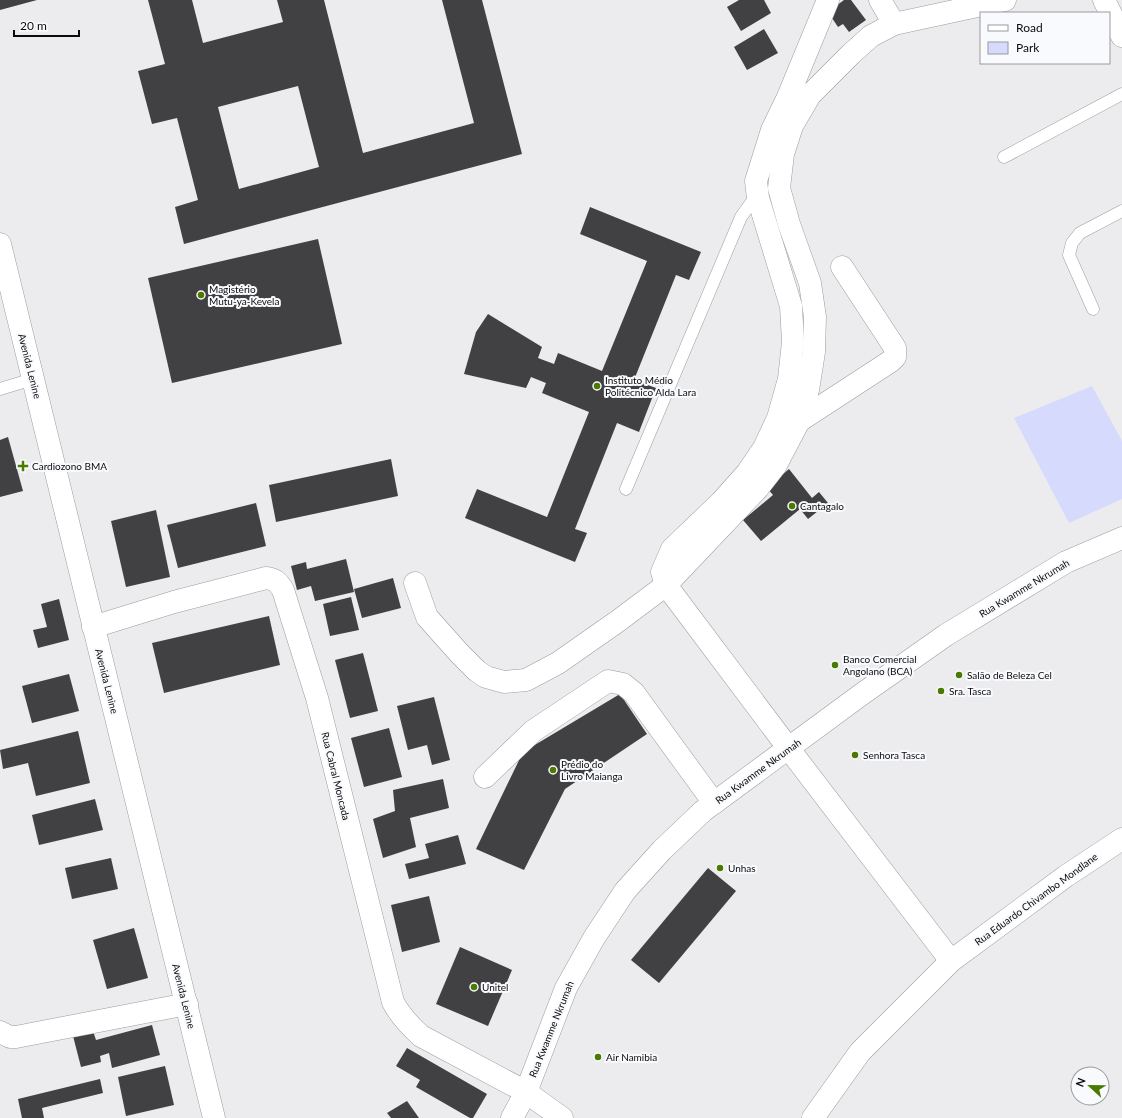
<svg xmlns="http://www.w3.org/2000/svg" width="1122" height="1118" viewBox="0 0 1122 1118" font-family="Lato,sans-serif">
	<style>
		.green { fill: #d6dafc }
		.building { fill: #414144; fill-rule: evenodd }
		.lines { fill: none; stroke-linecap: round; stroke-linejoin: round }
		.service-casing { stroke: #9c9c9f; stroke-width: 13 }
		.minor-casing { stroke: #9c9c9f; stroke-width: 23 }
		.tertiary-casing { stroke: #9c9c9f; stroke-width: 23 }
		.service { stroke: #fff; stroke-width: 12 }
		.minor { stroke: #fff; stroke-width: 22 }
		.tertiary { stroke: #fff; stroke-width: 22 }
		.poi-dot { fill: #4b7a00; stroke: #f9fafd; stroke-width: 1.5 }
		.labels { text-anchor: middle; stroke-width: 4; stroke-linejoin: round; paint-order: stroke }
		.poi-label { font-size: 10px; fill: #0b0b0c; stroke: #f9fafd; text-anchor: start }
		.street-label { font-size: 10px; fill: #0b0b0c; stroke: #f9fafd }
	</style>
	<rect width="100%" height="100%" fill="#ececef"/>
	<!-- green -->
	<path class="green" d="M1092,386L1122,441V499L1069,523L1014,418Z"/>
	<!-- building -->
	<g class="building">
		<path d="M0,0H37L0,10Z"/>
		<path d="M148,0H192L203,43L283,22L277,0H324L363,153L474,123L442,0H482L522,154L184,244L175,207L198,200L177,118L152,124L138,71L165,64ZM298,86L319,167L239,189L218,107Z"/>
		<path d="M739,0H764L771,13L741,31L727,7Z"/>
		<path d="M844,0H851L866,20L849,32L843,24L838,27L828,12Z"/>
		<path d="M764,29L778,53L747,70L734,47Z"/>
		<path d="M590,207L701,252L689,280L676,275L634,380L656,388L639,432L617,423L575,529L587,533L575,562L465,518L477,489L547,517L589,412L542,393L546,383L531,377L526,388L464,374L476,332L488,314L542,347L538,358L554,364L558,353L602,371L647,261L580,234Z"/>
		<path d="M318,239L342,344L172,383L148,278Z"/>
		<path d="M8,437L23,491L0,497V440Z"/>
		<path d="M391,459L398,496L276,522L269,485Z"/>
		<path d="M789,469L812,498L819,492L828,503L808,519L800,509L761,541L743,520L773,495L767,488Z"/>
		<path d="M256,503L266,546L178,568L167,525Z"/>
		<path d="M156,510L170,577L126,587L111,521Z"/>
		<path d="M346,559L354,592L315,601L311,586L297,590L291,566L306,562L307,569Z"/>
		<path d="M393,578L401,608L362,618L354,589Z"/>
		<path d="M351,597L359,630L330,636L323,604Z"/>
		<path d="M59,599L69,640L38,648L33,630L47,627L41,604Z"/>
		<path d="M269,616L280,665L164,693L152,643Z"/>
		<path d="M363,653L378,711L350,718L335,660Z"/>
		<path d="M69,674L79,711L32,723L22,686Z"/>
		<path d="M620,694L647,734L565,789L524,870L476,849L523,752Z"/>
		<path d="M434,697L450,760L432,765L427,745L408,750L397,706Z"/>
		<path d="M389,728L402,777L364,787L351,738Z"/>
		<path d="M78,731L90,783L36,796L28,763L3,769L0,750Z"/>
		<path d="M443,779L449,808L410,818L416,847L383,858L373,819L395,811L393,790Z"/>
		<path d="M95,799L103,830L39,845L32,815Z"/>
		<path d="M458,835L466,864L409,879L405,864L429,858L425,844Z"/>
		<path d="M111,858L118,889L72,899L65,868Z"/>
		<path d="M708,868L736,891L659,983L631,960Z"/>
		<path d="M429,896L440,942L402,952L391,905Z"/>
		<path d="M134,928L148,978L107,989L93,940Z"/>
		<path d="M460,947L512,970L488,1026L436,1004Z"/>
		<path d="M152,1025L160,1055L112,1068L109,1053L100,1056L101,1062L81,1067L73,1036L93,1031L96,1040Z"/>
		<path d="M407,1048L487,1094L473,1118H470L416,1087L420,1080L396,1066Z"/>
		<path d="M165,1066L174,1105L126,1116L118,1077Z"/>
		<path d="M100,1079L103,1093L42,1108L44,1118H22L18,1099Z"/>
		<path d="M407,1101L419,1118H391L387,1113Z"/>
	</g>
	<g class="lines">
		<!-- service casing -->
		<g class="service-casing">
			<g id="service">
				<path d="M1004,157L1122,94"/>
				<path d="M1093,309L1069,255L1072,243L1080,233L1122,211"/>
				<path d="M0,389L33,379"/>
				<path d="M626,489L741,217L758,193"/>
			</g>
		</g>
		<!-- minor casing -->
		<g class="minor-casing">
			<g id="minor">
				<path d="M828,0L788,97L772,130L756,181L758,198L791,306L793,342L789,379L778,418L764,448L747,473L721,502L672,549L662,572L666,585L789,749L951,961"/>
				<path d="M880,0L894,24"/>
				<path d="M1104,0L1122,36"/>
				<path d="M799,421L891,361L895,357V348L842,267"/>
				<path d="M415,583L427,617L459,653L477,671L486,677L504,682L526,680L558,663L618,621L666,585L758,488L776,465L799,421L808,390L814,352L815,317L810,283L789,224L779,188L783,154L792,126L810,95L851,54L871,36L894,24L1005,0"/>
				<path d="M93,627L174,602L266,578C275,579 278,582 283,590L317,698L393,1002C400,1016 410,1026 421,1036L526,1092L562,1118"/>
				<path d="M485,777L533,731L608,681L623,684L634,693L714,803"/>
				<path d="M0,1032L10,1037H16L187,1004"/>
				<path d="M813,1118L860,1052L951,961L1066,876L1122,839"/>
			</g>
		</g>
		<!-- tertiary casing -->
		<g class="tertiary-casing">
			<g id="tertiary">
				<path d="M0,244L214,1118"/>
				<path d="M512,1118L526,1092L566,988L594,938L625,891L662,850L703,811L862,694L946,635L1066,562L1122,538"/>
			</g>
		</g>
		<!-- service -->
		<use href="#service" class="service"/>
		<!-- minor -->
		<use href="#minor" class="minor"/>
		<!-- tertiary -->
		<use href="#tertiary" class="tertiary"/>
	</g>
	<!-- markers -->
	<g class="poi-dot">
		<circle cx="201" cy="295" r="4"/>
		<circle cx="597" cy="386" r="4"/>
		<path d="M21 460h4v4h4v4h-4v4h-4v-4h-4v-4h4z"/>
		<circle cx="792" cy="506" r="4"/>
		<circle cx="835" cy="665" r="4"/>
		<circle cx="959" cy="675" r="4"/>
		<circle cx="941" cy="691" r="4"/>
		<circle cx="855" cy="755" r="4"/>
		<circle cx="553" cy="770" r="4"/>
		<circle cx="720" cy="868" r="4"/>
		<circle cx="474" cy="987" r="4"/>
		<circle cx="598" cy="1057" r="4"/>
	</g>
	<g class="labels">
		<!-- poi labels -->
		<g class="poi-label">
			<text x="209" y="293">Magistério<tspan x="209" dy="12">Mutu-ya-Kevela</tspan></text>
			<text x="605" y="384">Instituto Médio<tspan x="605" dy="12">Politécnico Alda Lara</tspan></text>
			<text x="32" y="470">Cardiozono BMA</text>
			<text x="800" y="510">Cantagalo</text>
			<text x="843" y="663">Banco Comercial<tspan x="843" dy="12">Angolano (BCA)</tspan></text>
			<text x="967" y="679">Salão de Beleza Cel</text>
			<text x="949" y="695">Sra. Tasca</text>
			<text x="863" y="759">Senhora Tasca</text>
			<text x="561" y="768">Prédio do<tspan x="561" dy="12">Livro Maianga</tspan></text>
			<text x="728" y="872">Unhas</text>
			<text x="482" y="991">Unitel</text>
			<text x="606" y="1061">Air Namibia</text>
		</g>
		<!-- street labels -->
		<g class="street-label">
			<text transform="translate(30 366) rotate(76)" y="4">Avenida Lenine</text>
			<text transform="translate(1024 588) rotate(-31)" y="4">Rua Kwamme Nkrumah</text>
			<text transform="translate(107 681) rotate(76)" y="4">Avenida Lenine</text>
			<text transform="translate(758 771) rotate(-36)" y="4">Rua Kwamme Nkrumah</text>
			<text transform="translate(336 776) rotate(76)" y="4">Rua Cabral Moncada</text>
			<text transform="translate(1036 899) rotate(-36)" y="4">Rua Eduardo Chivambo Mondlane</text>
			<text transform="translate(184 996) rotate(76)" y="4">Avenida Lenine</text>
			<text transform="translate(551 1029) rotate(-68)" y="4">Rua Kwamme Nkrumah</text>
		</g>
	</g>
	<!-- legend -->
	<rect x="980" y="12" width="130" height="52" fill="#f9fafd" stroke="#9a9a9d"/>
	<rect x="988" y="25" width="20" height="6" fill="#ffffff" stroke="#9a9a9d"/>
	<text x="1016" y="32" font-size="12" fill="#0b0b0c">Road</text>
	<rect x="988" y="42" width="20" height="12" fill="#d6dafc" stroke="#9a9a9d"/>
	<text x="1016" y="52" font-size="12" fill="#0b0b0c">Park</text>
	<!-- north arrow -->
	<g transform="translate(1090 1086) rotate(292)"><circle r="19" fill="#f9fafd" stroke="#9a9a9d"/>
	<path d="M0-3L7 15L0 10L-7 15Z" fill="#4b7a00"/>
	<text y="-6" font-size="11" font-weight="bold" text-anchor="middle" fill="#0b0b0c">N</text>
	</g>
	<!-- scale -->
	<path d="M14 30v6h65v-6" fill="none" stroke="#0b0b0c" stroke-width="2"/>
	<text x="20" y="30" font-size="12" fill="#0b0b0c" stroke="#f9fafd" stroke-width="3" paint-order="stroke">20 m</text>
</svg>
